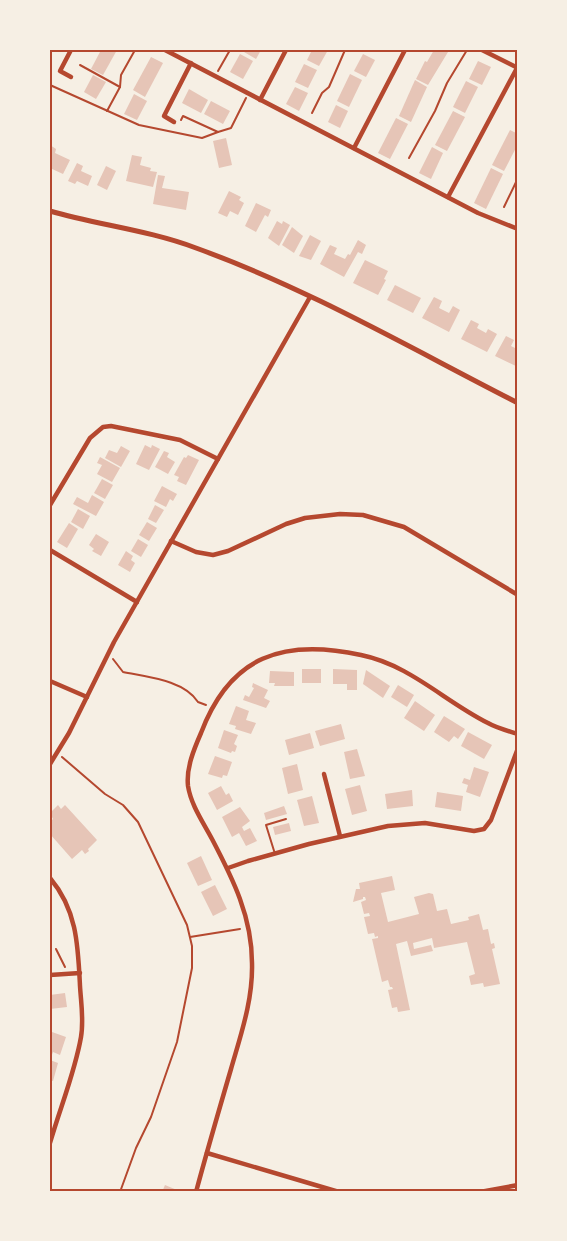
<svg xmlns="http://www.w3.org/2000/svg" width="567" height="1241" viewBox="0 0 567 1241" font-family="Georgia,serif">
	<style>
		.building { fill: #e6c5b7 }
		.lines { fill: none; stroke-linecap: round; stroke-linejoin: round }
		.path { stroke: #b5482f; stroke-width: 2 }
		.service { stroke: #b5482f; stroke-width: 2 }
		.minor { stroke: #b5482f; stroke-width: 4.5 }
		.tertiary { stroke: #b5482f; stroke-width: 5 }
		.neatline { fill: none; stroke: #b5482f; stroke-width: 2 }
	</style>
	<rect width="100%" height="100%" fill="#f6efe4"/>
	<!-- building -->
	<g class="building">
		<path d="M101,50H117L103,75L91,69Z"/>
		<path d="M245,50H261L256,59L244,52Z"/>
		<path d="M312,50H328L319,66L307,60Z"/>
		<path d="M434,50H443L448,52L428,85L416,79L425,61L427,62Z"/>
		<path d="M240,54L253,61L243,79L230,72Z"/>
		<path d="M363,54L375,60L366,77L354,71Z"/>
		<path d="M151,57L163,63L145,97L133,90Z"/>
		<path d="M478,61L491,67L482,85L469,79Z"/>
		<path d="M304,64L317,70L308,88L295,82Z"/>
		<path d="M350,74L362,80L349,107L337,101Z"/>
		<path d="M93,75L106,82L96,99L84,92Z"/>
		<path d="M415,80L427,87L411,122L399,116Z"/>
		<path d="M466,81L478,87L465,113L453,107Z"/>
		<path d="M295,87L308,93L299,111L286,104Z"/>
		<path d="M189,89L208,100L201,113L182,103Z"/>
		<path d="M134,94L147,101L137,120L124,114Z"/>
		<path d="M211,101L230,111L223,124L204,114Z"/>
		<path d="M336,105L348,111L340,128L328,122Z"/>
		<path d="M453,111L465,117L447,151L435,145Z"/>
		<path d="M396,118L408,124L390,159L378,153Z"/>
		<path d="M510,130L518,134V144L504,171L492,165Z"/>
		<path d="M226,138L232,165L219,168L213,141Z"/>
		<path d="M50,145L56,149L55,153L70,160L63,174L50,168Z"/>
		<path d="M432,147L443,153L431,179L419,173Z"/>
		<path d="M132,155L142,157L140,165L151,168L150,171L157,172L153,187L126,181Z"/>
		<path d="M77,163L83,166L81,171L92,176L88,186L77,181L75,184L68,181Z"/>
		<path d="M106,166L116,171L107,190L97,185Z"/>
		<path d="M491,168L503,174L486,209L474,203Z"/>
		<path d="M158,175L165,176L162,188L189,192L186,210L153,204Z"/>
		<path d="M229,191L241,197L239,200L244,203L238,215L230,211L227,217L218,213Z"/>
		<path d="M256,203L271,210L268,217L265,215L256,232L245,226Z"/>
		<path d="M277,221L282,224L283,221L290,225L279,246L268,238Z"/>
		<path d="M292,227L303,236L294,253L282,245Z"/>
		<path d="M310,235L321,241L311,260L299,256Z"/>
		<path d="M358,240L366,245L362,254L358,252L344,277L320,264L330,245L337,248L334,254L345,259L348,254L350,255Z"/>
		<path d="M365,260L388,271L384,279L386,280L378,295L353,283Z"/>
		<path d="M395,285L421,298L413,313L387,300Z"/>
		<path d="M434,297L442,301L439,308L449,313L453,306L460,310L449,332L422,318Z"/>
		<path d="M471,320L479,324L477,328L486,333L488,329L497,334L487,352L461,339Z"/>
		<path d="M506,336L514,340L511,346L515,348L518,342V367L495,356Z"/>
		<path d="M145,445L151,448L152,445L160,449L149,470L136,464Z"/>
		<path d="M121,446L130,451L121,467L105,458L109,450L117,453Z"/>
		<path d="M164,451L169,453L167,457L175,462L168,474L155,467Z"/>
		<path d="M188,455L199,460L186,485L177,481L179,477L174,475L184,457L186,458Z"/>
		<path d="M100,457L120,468L112,482L97,474L102,465L97,463Z"/>
		<path d="M102,479L113,485L105,499L94,493Z"/>
		<path d="M162,486L177,494L173,501L170,499L166,507L154,501Z"/>
		<path d="M92,495L104,502L96,516L73,504L77,497L88,503Z"/>
		<path d="M155,505L164,510L156,523L148,519Z"/>
		<path d="M78,509L90,516L83,529L71,522Z"/>
		<path d="M147,522L157,528L149,541L139,535Z"/>
		<path d="M69,523L78,529L67,548L57,542Z"/>
		<path d="M96,534L109,542L101,556L92,551L94,549L89,545Z"/>
		<path d="M138,539L148,545L141,557L131,551Z"/>
		<path d="M126,551L133,556L131,560L135,563L130,572L118,565Z"/>
		<rect x="302" y="669" width="19" height="14"/>
		<path d="M333,669L357,670V690H347V684H333Z"/>
		<path d="M366,670L390,686L383,698L363,684Z"/>
		<path d="M270,671L294,672V686H274L275,683H269Z"/>
		<path d="M253,683L268,690L264,698L270,701L266,708L243,700L245,695L249,697L254,688L252,687Z"/>
		<path d="M398,685L414,695L407,707L391,697Z"/>
		<path d="M415,701L435,715L424,731L404,718Z"/>
		<path d="M236,706L249,711L246,720L256,723L251,734L235,729L236,726L229,724Z"/>
		<path d="M444,716L465,729L458,739L454,736L449,742L434,732Z"/>
		<path d="M341,724L345,739L320,746L315,731Z"/>
		<path d="M224,730L238,735L234,744L237,746L235,752L232,751L231,753L218,748Z"/>
		<path d="M468,732L492,745L484,759L461,746Z"/>
		<path d="M310,733L314,748L289,755L285,740Z"/>
		<path d="M357,749L365,776L350,779L344,752Z"/>
		<path d="M215,756L232,762L227,776L223,775L222,778L208,774Z"/>
		<path d="M297,764L303,790L288,794L282,768Z"/>
		<path d="M474,767L489,772L480,797L466,792L468,785L462,783L464,778L470,780Z"/>
		<path d="M360,785L367,811L352,815L345,789Z"/>
		<path d="M221,786L226,795L229,793L233,801L217,810L208,793Z"/>
		<path d="M412,790L413,806L387,809L385,794Z"/>
		<path d="M437,792L463,796L461,811L435,807Z"/>
		<path d="M312,796L319,823L304,826L297,800Z"/>
		<path d="M58,805L61,809L65,805L97,840L88,849L89,851L85,854L82,850L72,859L50,834V822L53,819L50,813Z"/>
		<path d="M284,806L287,814L266,820L264,813Z"/>
		<path d="M240,807L250,821L242,827L244,831L250,828L257,841L246,846L239,833L232,837L222,817Z"/>
		<path d="M289,823L291,831L275,835L273,827Z"/>
		<path d="M201,856L212,880L198,886L187,863Z"/>
		<path d="M392,876L395,890L381,893L388,922L419,914L414,897L429,893L433,894L437,911L447,909L451,924L469,920L468,917L479,914L483,930L488,929L491,944L494,943L495,948L492,949L500,984L484,987L483,983L471,985L469,976L475,974L467,942L434,948L432,938L413,943L414,949L431,945L433,951L411,956L407,941L396,944L410,1010L398,1012L397,1007L392,1008L388,990L393,989L392,987H390L388,980L382,982L372,939L378,938V936L375,937L374,933L368,934L364,917L370,916L369,913L364,914L361,902L366,900L365,897H363V899L353,902L356,889H360L359,883Z"/>
		<path d="M215,885L227,909L213,916L201,892Z"/>
		<path d="M65,993L67,1007L50,1009V995Z"/>
		<path d="M52,1032L66,1037L60,1055L53,1052L50,1060L58,1063L53,1081L50,1080V1039Z"/>
		<path d="M165,1185L177,1190L176,1192H162Z"/>
	</g>
	<g class="lines">
		<!-- path -->
		<g class="path">
			<path d="M80,65L120,87"/>
			<path d="M218,71L230,50"/>
			<path d="M50,85L139,125L202,138L218,132"/>
			<path d="M107,111L120,87L121,75L135,50"/>
			<path d="M312,113L322,93L329,87L345,50"/>
			<path d="M181,120L183,116L218,132L231,128L246,98"/>
			<path d="M409,158L435,111L447,83L467,50"/>
			<path d="M504,207L518,178"/>
			<path d="M113,659L123,672C147,677 184,680 198,702L206,705"/>
			<path d="M62,757L105,794L123,805L138,822L187,925L192,946V968L177,1042L151,1117L136,1148L120,1192"/>
			<path d="M190,937L240,929"/>
			<path d="M56,949L65,967"/>
		</g>
		<!-- service -->
		<path class="service" d="M275,854L266,825L286,819"/>
		<!-- minor -->
		<g class="minor">
			<path d="M165,50L478,213L518,229"/>
			<path d="M482,50L518,68"/>
			<path d="M71,77L60,71L71,50"/>
			<path d="M260,100L286,50"/>
			<path d="M174,122L164,116L191,63"/>
			<path d="M354,148L405,50"/>
			<path d="M448,197L517,68"/>
			<path d="M50,505L90,438L103,427L111,426L180,440L218,459"/>
			<path d="M171,541L196,552L213,555L228,551L286,524L305,518L340,514L363,515L404,527L518,595"/>
			<path d="M50,550L137,602"/>
			<path d="M50,681L87,697"/>
			<path d="M50,764L69,733L114,642L310,297"/>
			<path d="M324,774L340,836"/>
			<path d="M228,868L248,861L309,844L388,826L425,823L474,831L484,829L491,820L518,748"/>
			<path d="M50,878C77,910 78,945 80,986C81,1003 84,1020 81,1037C75,1072 60,1108 50,1143"/>
			<path d="M50,975L80,973"/>
			<path d="M207,1153L339,1192"/>
			<path d="M196,1192C207,1151 219,1110 231,1069C241,1034 253,1000 252,963C252,917 233,879 212,839C203,822 191,805 188,786C186,768 194,749 201,733C230,656 283,638 361,655C410,665 444,701 488,723C497,728 508,731 518,734"/>
			<path d="M480,1192L518,1185"/>
		</g>
		<!-- tertiary -->
		<path class="tertiary" d="M50,211C98,225 148,230 196,248C307,288 412,349 518,403"/>
	</g>
	<!-- border -->
	<rect width="567" height="1241" fill="none" stroke="#f6efe4" stroke-width="102"/>
	<rect x="51" y="51" width="465" height="1139" class="neatline"/>
</svg>
